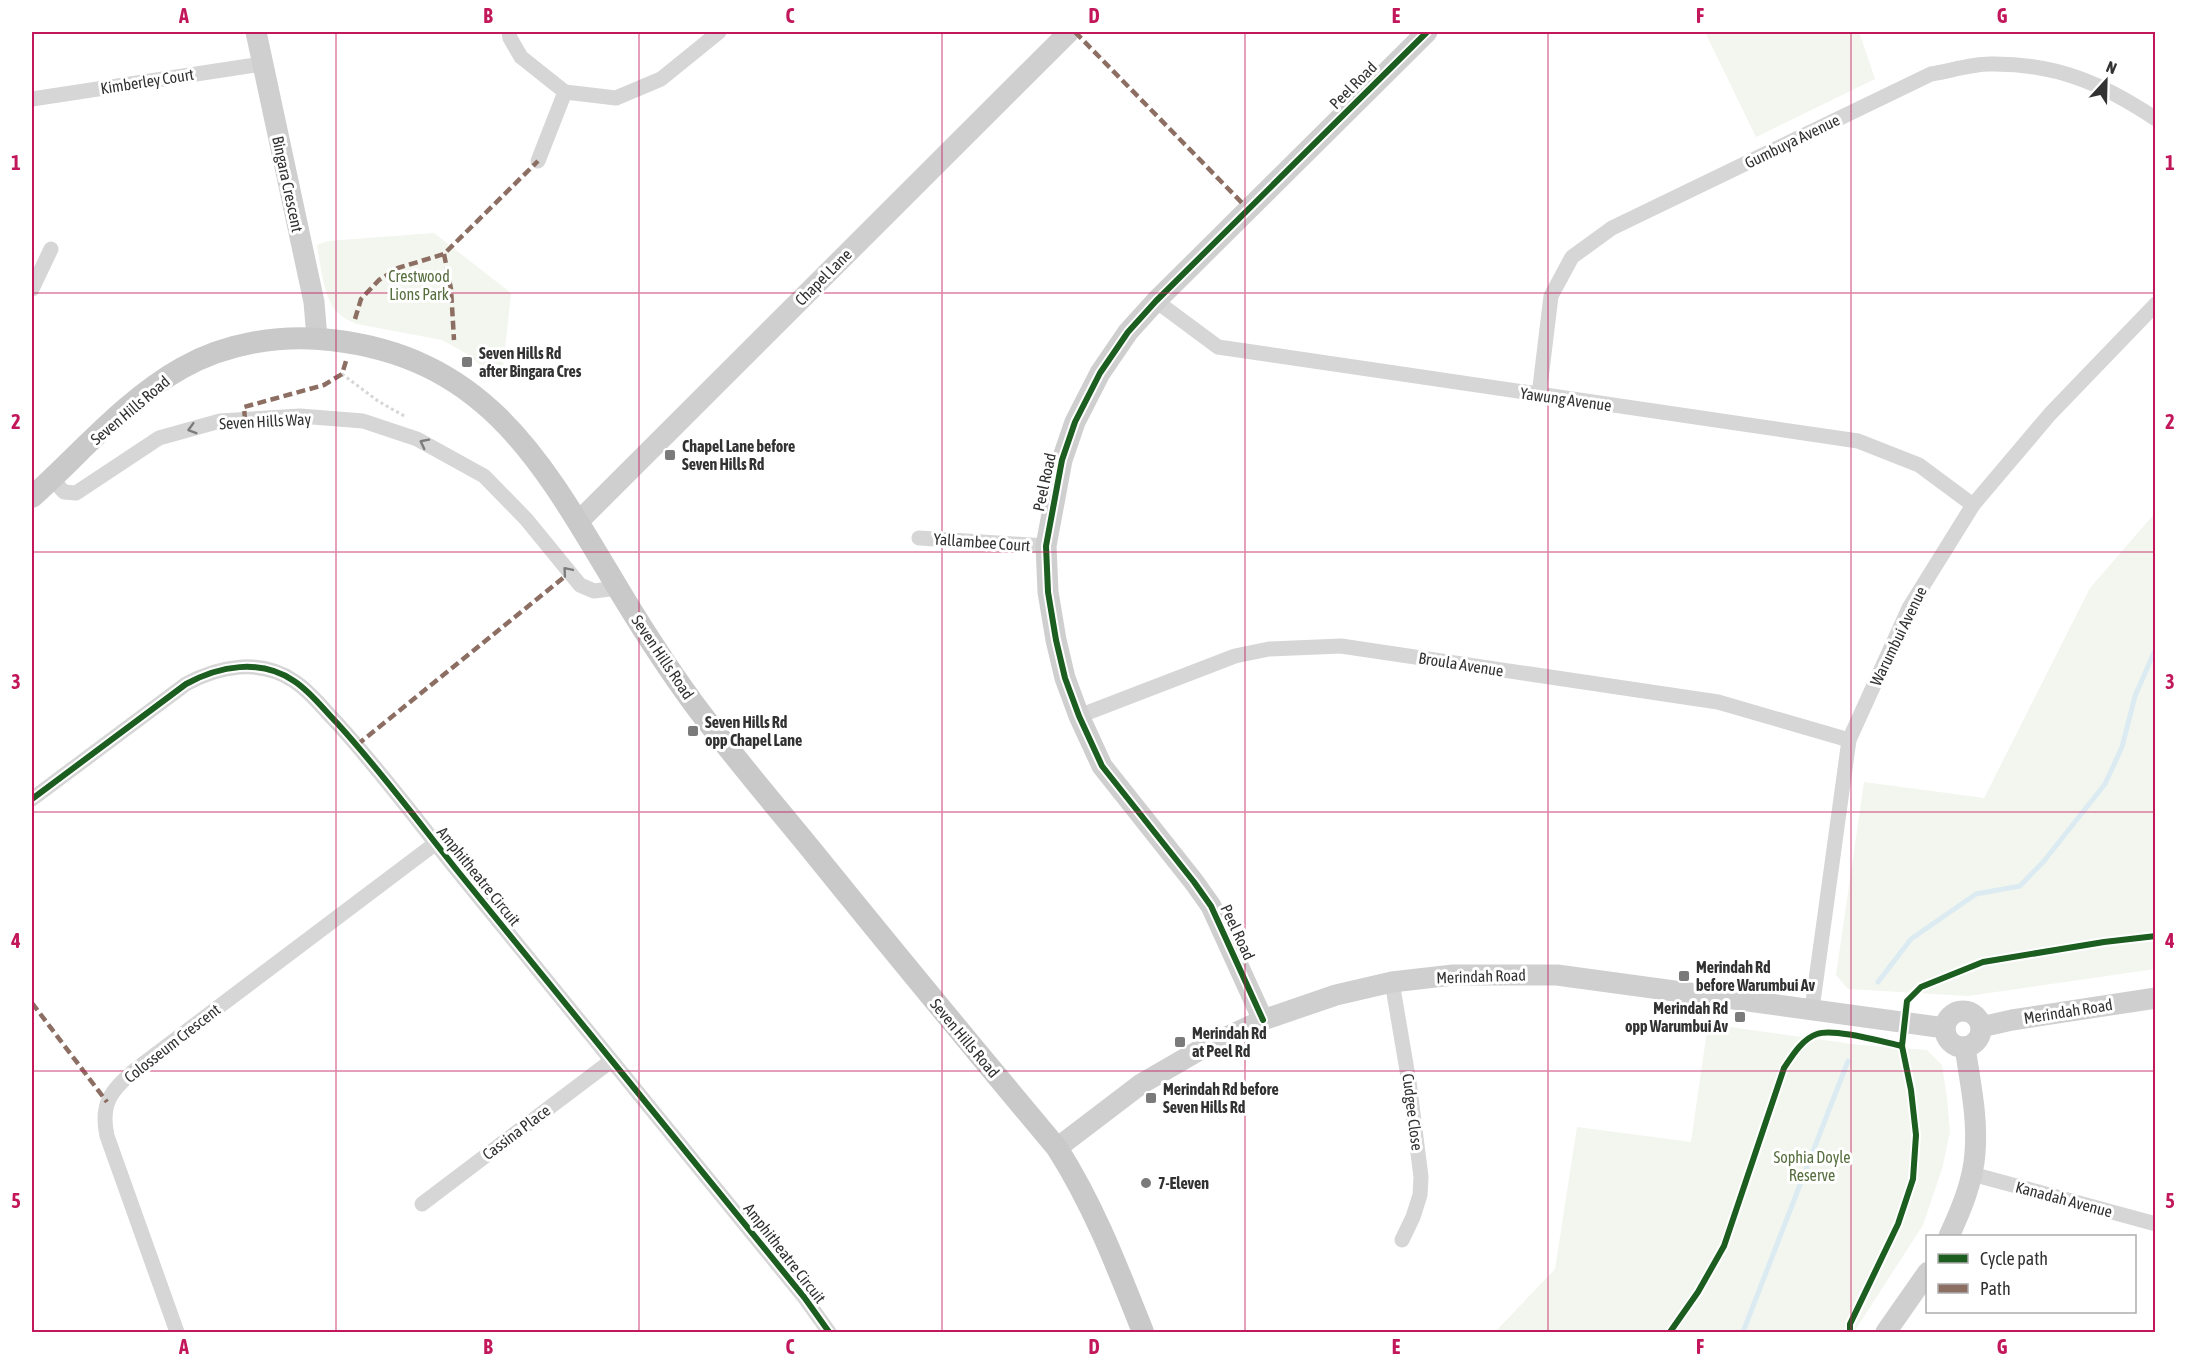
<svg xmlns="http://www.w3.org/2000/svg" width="2187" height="1364" viewBox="0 0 2187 1364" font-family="'Asap Condensed',sans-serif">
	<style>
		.green { fill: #f2f6ee }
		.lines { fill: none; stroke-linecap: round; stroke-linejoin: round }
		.stream { stroke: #dcebf2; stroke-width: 5 }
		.path { stroke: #d6d6d6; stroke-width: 3; stroke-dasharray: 3 3; stroke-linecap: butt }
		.street { stroke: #d6d6d6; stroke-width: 15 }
		.secondary { stroke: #cfcfcf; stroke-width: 21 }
		.primary { stroke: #c9c9c9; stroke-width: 22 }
		.quiet { stroke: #8d6e63; stroke-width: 4.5; stroke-dasharray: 9 4.5; stroke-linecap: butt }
		.cycleway-casing { stroke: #fff; stroke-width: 10 }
		.cycleway { stroke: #1b5e20; stroke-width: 6 }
		.oneway { stroke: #7c7c7c }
		.grid { fill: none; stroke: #c2185b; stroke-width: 1.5; stroke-opacity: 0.55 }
		.poi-dot { fill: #7a7a7a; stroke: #fff; stroke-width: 2 }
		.labels { text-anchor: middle; stroke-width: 6; stroke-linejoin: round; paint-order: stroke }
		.street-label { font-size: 16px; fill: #323232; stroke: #fff }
		.park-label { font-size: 16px; fill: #576e3e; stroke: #fff }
		.poi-label { font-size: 16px; font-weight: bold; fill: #323232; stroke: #fff; text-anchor: start }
		.neatline { fill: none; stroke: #c2185b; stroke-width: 2 }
		.grid-label { font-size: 20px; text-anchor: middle; font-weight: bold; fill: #c2185b }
	</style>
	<rect width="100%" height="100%" fill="#fff"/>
	<!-- green -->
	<g class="green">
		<path d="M1705,32H1859L1875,79L1756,137Z"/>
		<path d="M434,233L511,293L503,368L494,377L469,355L442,340L357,324C349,321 342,317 336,311C324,298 320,263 317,245L328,241Z"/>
		<path d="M2155,513V969L1968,996L1848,989L1836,975L1864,782L1984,798L2090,588Z"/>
		<path d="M1708,1024L1860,1045L1927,1050L1942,1065L1947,1098L1950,1132L1942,1169L1923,1225L1854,1332H1495L1555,1269L1577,1127L1691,1142Z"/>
	</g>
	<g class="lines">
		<!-- stream -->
		<g class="stream">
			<path d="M1878,982L1911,939L1976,894L2020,886L2044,861L2105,784L2122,747L2135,696L2156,648"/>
			<path d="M1743,1332L1848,1061"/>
		</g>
		<!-- path -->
		<path class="path" d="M342,374L378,401L406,417"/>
		<!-- street -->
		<g class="street">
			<path d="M509,32L510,38L521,57L565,92L616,98L661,79L719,32"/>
			<path d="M32,99L262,64"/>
			<path d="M538,161L565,92"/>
			<path d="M32,289L51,249"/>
			<path d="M1156,301L1218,347L1858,441L1919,465L1973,505"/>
			<path d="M1539,395L1551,296L1572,257L1612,228L1931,74C1950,71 1971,64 1990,64C2055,63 2102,83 2156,119"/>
			<path d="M52,479L64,492L76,493L159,438L220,421L300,416L363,421L417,439L484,476L526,519L580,585L594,591L618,588"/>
			<path d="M919,538L1046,546"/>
			<path d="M1079,716L1235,656L1269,649L1341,646L1718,702L1849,740"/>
			<path d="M32,799L186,684C219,666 260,658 294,681C311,692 323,709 337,723C379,769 417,820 456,869C572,1012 688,1154 804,1297L829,1332"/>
			<path d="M1392,982L1409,1082L1421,1177L1420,1195L1413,1217L1402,1240"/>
			<path d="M1812,1009L1849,740L1909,608L1973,505L2050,414L2156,304"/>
			<path d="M1972,1174L2156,1224"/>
			<path d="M422,1204L611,1061"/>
			<path d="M177,1332L107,1136C100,1104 111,1090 135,1070L436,843"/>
		</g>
		<!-- secondary -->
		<g class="secondary">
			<path d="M256,32L314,302L317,338"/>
			<path d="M578,522L1069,32"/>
			<circle cx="1963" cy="1029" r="18"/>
			<path d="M1263,1020L1211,906L1194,882L1102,766L1079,716L1065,678L1056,640L1048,592L1046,546L1062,460L1075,422L1100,373L1128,332L1156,301L1427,32"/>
			<path d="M1981,1027L2012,1020L2156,998"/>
			<path d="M1057,1148L1141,1084L1205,1047L1263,1020L1336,995L1392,982L1453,975H1557L1945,1028"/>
			<path d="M1949,1236C1961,1210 1973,1182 1975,1153C1978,1117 1970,1082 1965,1047"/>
			<path d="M1886,1332L1928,1272"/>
		</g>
		<!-- primary -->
		<path class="primary" d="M32,497C80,454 125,400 182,368C226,343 281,334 331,340C482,357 539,456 610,575C636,619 664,663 694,704C732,755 774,804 814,853C894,952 975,1050 1057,1148C1094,1206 1118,1269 1143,1332"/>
		<!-- quiet -->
		<g class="quiet">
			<path d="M1075,32L1248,209"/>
			<path d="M444,254L451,289L454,340"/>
			<path d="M355,319L361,299L379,280L398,268L444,254L538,161"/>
			<path d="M245,420L244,407L324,385L342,374L346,361"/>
			<path d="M357,745L563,578"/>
			<path d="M32,1003L107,1102"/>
		</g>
		<!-- cycleway casing -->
		<g class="cycleway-casing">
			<g id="cycleway">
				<path d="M32,799L186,684C219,666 260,658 294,681C311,692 323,709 337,723C379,769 417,820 456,869C572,1012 688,1154 804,1297L829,1332"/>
				<path d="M1263,1020L1211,906L1194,882L1102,766L1079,716L1065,678L1056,640L1048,592L1046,546L1062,460L1075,422L1100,373L1128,332L1156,301L1427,32"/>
				<path d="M1670,1332L1698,1292L1724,1246L1784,1068C1792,1056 1802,1039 1817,1034C1834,1028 1883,1042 1902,1046L1907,1001L1921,987L1983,962L2104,942L2156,936"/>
				<path d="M1850,1332V1324L1898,1224L1913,1179L1916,1135L1911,1090L1902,1046"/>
			</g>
		</g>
		<!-- cycleway -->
		<use href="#cycleway" class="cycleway"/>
	</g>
	<!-- one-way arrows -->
	<defs><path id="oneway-chevron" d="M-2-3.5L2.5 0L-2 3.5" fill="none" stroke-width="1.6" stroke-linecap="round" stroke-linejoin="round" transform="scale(1.5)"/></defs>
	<g class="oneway">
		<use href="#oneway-chevron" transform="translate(192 429) rotate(164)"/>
		<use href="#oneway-chevron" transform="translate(424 443) rotate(-153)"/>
		<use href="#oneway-chevron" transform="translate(567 571) rotate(-130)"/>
	</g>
	<!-- grid -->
	<path class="grid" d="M336,32V1332M639,32V1332M942,32V1332M1245,32V1332M1548,32V1332M1851,32V1332M32,293H2156M32,552H2156M32,812H2156M32,1071H2156"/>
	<!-- markers -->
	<g class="poi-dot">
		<rect x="461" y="356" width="12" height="12" rx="3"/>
		<rect x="664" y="449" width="12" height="12" rx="3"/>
		<rect x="687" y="725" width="12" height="12" rx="3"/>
		<rect x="1678" y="970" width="12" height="12" rx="3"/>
		<rect x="1734" y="1011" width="12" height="12" rx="3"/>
		<rect x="1174" y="1036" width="12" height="12" rx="3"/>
		<rect x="1145" y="1092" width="12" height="12" rx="3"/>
		<circle cx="1146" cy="1183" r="6"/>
	</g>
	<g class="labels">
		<!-- street labels -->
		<g class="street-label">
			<text transform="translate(147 81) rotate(-9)" y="6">Kimberley Court</text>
			<text transform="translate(1353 85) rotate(-45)" y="6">Peel Road</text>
			<text transform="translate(1792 141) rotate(-26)" y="6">Gumbuya Avenue</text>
			<text transform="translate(288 184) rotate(78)" y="6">Bingara Crescent</text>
			<text transform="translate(823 277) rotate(-45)" y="6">Chapel Lane</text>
			<text transform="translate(1566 399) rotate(8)" y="6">Yawung Avenue</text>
			<text transform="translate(130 410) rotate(-40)" y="6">Seven Hills Road</text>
			<text transform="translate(265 421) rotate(-3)" y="6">Seven Hills Way</text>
			<text transform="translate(1044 482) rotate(-78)" y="6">Peel Road</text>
			<text transform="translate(982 542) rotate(4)" y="6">Yallambee Court</text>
			<text transform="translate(1898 636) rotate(-64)" y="6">Warumbui Avenue</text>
			<text transform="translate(663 657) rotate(56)" y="6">Seven Hills Road</text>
			<text transform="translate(1461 664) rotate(9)" y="6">Broula Avenue</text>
			<text transform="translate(479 876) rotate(51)" y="6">Amphitheatre Circuit</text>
			<text transform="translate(1238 932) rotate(65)" y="6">Peel Road</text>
			<text transform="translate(1481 976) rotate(-2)" y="6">Merindah Road</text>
			<text transform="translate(2068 1011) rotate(-9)" y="6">Merindah Road</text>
			<text transform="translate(965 1038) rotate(50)" y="6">Seven Hills Road</text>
			<text transform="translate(172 1043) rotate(-38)" y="6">Colosseum Crescent</text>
			<text transform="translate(1413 1112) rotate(83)" y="6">Cudgee Close</text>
			<text transform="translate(516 1132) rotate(-37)" y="6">Cassina Place</text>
			<text transform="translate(2064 1199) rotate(15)" y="6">Kanadah Avenue</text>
			<text transform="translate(785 1253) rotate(52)" y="6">Amphitheatre Circuit</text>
		</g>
		<!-- park labels -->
		<g class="park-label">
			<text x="419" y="282">Crestwood<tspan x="419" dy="18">Lions Park</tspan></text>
			<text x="1812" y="1163">Sophia Doyle<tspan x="1812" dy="18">Reserve</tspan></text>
		</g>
		<!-- poi labels -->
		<g class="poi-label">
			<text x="479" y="359">Seven Hills Rd<tspan x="479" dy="18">after Bingara Cres</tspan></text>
			<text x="682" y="452">Chapel Lane before<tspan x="682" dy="18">Seven Hills Rd</tspan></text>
			<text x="705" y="728">Seven Hills Rd<tspan x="705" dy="18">opp Chapel Lane</tspan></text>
			<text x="1696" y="973">Merindah Rd<tspan x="1696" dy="18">before Warumbui Av</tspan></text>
			<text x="1728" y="1014" text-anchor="end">Merindah Rd<tspan x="1728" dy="18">opp Warumbui Av</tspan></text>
			<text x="1192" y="1039">Merindah Rd<tspan x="1192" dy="18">at Peel Rd</tspan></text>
			<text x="1163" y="1095">Merindah Rd before<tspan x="1163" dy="18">Seven Hills Rd</tspan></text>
			<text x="1158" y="1189">7-Eleven</text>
		</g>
	</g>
	<!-- border -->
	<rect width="2187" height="1364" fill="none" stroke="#ffffff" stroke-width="66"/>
	<!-- legend -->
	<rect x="1926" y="1235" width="210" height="78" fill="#ffffff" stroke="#adadad" stroke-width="1.5"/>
	<rect x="1938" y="1254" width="30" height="9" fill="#1b5e20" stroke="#adadad" stroke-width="1.5"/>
	<text x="1980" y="1265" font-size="18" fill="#323232">Cycle path</text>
	<rect x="1938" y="1284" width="30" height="9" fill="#8d6e63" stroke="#adadad" stroke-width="1.5"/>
	<text x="1980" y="1295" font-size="18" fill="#323232">Path</text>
	<!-- north arrow -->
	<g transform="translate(2106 81) rotate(22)" stroke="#ffffff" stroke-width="4.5" paint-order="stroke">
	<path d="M0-4.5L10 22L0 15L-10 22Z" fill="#323232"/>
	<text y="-9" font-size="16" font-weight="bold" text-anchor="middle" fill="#323232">N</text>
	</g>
	<rect x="33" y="33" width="2121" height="1298" class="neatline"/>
	<g class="grid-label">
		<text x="184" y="23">A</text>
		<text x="488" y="23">B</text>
		<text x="790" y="23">C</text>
		<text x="1094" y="23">D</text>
		<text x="1396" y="23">E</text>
		<text x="1700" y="23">F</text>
		<text x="2002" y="23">G</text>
		<text x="16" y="170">1</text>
		<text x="2170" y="170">1</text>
		<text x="16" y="429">2</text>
		<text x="2170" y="429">2</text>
		<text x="16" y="689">3</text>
		<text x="2170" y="689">3</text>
		<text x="16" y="948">4</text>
		<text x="2170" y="948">4</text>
		<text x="16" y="1208">5</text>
		<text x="2170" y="1208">5</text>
		<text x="184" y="1354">A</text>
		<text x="488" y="1354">B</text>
		<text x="790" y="1354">C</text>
		<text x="1094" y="1354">D</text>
		<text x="1396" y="1354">E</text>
		<text x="1700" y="1354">F</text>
		<text x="2002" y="1354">G</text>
	</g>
</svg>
